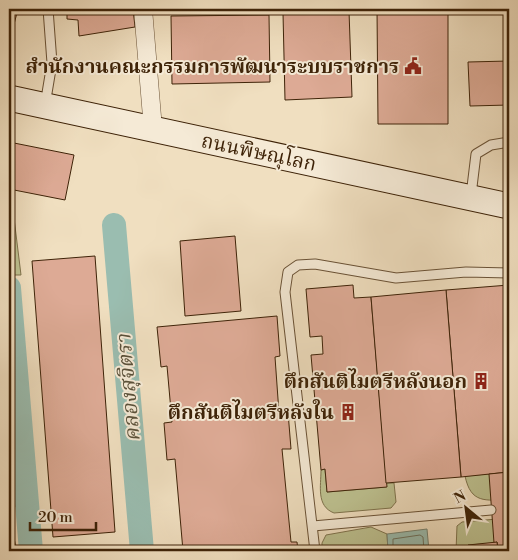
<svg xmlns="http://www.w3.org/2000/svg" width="518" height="560" viewBox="0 0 518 560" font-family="'Libre Bodoni','Noto Serif Thai',serif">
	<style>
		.green { fill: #bdc190; stroke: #7e724c }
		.water { fill: #9abdb0; stroke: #757f6d }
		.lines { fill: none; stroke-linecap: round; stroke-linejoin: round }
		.shore { stroke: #6c705c; stroke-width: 1 }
		.canal { stroke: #9abdb0; stroke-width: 24 }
		.building { fill: #ddaa95; stroke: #3e2308 }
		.lane-casing { stroke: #6a5236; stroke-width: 11 }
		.street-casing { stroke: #6a5236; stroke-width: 19 }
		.secondary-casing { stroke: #3e2308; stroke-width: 27 }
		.lane { stroke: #f5ead6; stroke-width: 9 }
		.street { stroke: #f5ead6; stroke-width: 18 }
		.secondary { stroke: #f5ead6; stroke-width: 25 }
		.labels { text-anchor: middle; stroke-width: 4; stroke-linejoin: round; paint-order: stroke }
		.poi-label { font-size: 20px; font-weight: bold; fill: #3e2308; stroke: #f5ead6; text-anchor: end }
		.street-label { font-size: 20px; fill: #3e2308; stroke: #f5ead6 }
		.water-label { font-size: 21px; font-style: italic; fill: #5a513a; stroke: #f5ead6 }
	</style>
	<rect width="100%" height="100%" fill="#f0dfc0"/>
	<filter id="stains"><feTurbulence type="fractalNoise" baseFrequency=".004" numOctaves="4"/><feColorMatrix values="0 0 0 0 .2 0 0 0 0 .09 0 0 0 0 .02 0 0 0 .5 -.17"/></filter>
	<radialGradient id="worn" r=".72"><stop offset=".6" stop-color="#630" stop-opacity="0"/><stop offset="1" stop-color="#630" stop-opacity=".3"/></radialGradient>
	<!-- green -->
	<g class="green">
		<path d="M9,218H14L21,275H9Z"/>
		<path d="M9,385L14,434L16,506L9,508Z"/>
		<path d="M325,469L327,492L386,487V483H394L396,502L391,508L334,513C316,506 321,486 321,470Z"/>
		<path d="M509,472V500C485,500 471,504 465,476Z"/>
		<path d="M509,518V551H498L497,543L468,545L463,551H456L457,526L462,522Z"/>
		<path d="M371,527L387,534L388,551H322V543L326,535Z"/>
	</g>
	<!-- water -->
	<path class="water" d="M427,529L429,551H388L387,534Z"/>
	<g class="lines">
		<!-- shore -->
		<path class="shore" d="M393,551V539L420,535L423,537L424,551"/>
		<!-- canal -->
		<g class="canal">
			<path d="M114,225L142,551"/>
			<path d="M9,288L31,551"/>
		</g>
	</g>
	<!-- building -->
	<g class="building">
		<path d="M9,9H18L12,32L9,31Z"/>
		<path d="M67,9H133L135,27L79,36L78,20L67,19Z"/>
		<path d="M377,9H448V124H378Z"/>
		<path d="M349,11L352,97L285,100L283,13Z"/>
		<path d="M269,15L270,82L172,84L171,16Z"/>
		<path d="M509,61V105L470,106L468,62Z"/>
		<path d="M9,142L74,155L65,200L9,189Z"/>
		<path d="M235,236L241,311L185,316L180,241Z"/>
		<path d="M95,256L115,532L53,537L32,261Z"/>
		<path d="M353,285L354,298L371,297L387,487L327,492L325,469L321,470L311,355L323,354L322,336L310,337L306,289Z"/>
		<path d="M509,285V472L461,477L446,290Z"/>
		<path d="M446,290L461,477L386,483L371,297Z"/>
		<path d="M277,316L280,356L275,357L279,413L288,412L291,449H282L291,542H297L298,551H183L175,459L167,460L164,423L172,422L167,366L161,367L157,327Z"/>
		<path d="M509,472V551H498L497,542L494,543L489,474Z"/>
		<path d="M497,542L498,551H463L468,545Z"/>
	</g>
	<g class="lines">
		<!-- lane casing -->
		<g class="lane-casing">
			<g id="lane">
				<path d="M45,105L52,63L48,9"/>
				<path d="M471,195L476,154L491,145L509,142"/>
				<path d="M313,526L491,510"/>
				<path d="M9,539L12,551"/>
				<path d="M315,551L285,292L288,272L298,265L315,264L396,278L466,272L509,273"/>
			</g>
		</g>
		<!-- street casing -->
		<g class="street-casing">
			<path id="street" d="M143,9L153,129"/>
		</g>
		<!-- secondary casing -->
		<g class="secondary-casing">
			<path id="secondary" d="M9,98L509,206"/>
		</g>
		<!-- lane -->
		<use href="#lane" class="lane"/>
		<!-- street -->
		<use href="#street" class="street"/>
		<!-- secondary -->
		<use href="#secondary" class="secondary"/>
	</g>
	<!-- icons -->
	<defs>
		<g id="civic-bare" transform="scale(1.35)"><path d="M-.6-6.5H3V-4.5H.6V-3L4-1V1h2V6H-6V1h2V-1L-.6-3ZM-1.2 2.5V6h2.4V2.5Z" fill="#8f2418" stroke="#f5ead6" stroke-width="2.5" paint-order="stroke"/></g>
		<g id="building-bare" transform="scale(1.35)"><path d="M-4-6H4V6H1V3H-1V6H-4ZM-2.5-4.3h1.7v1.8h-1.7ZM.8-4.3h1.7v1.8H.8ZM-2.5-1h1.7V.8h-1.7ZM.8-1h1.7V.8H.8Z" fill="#8f2418" stroke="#f5ead6" stroke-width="2.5" paint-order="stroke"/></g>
	</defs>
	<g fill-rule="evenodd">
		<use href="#civic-bare" x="413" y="66"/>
		<use href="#building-bare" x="481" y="381"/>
		<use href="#building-bare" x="348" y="412"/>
	</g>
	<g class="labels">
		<!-- poi labels -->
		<g class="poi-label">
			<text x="399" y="73">สำนักงานคณะกรรมการพัฒนาระบบราชการ</text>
			<text x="467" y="388">ตึกสันติไมตรีหลังนอก</text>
			<text x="334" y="419">ตึกสันติไมตรีหลังใน</text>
		</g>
		<!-- street labels -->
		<g class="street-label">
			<text transform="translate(259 152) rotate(12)" y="7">ถนนพิษณุโลก</text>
		</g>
		<!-- water labels -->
		<g class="water-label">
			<text transform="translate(128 388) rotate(-95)" y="7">คลองสุจิตรา</text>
		</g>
	</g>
	<!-- margin -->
	<rect width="518" height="560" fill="none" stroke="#f0dfc0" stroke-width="30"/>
	<rect x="10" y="10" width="498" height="540" fill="none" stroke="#3e2308" stroke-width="2.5"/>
	<rect x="15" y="15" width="488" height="530" fill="none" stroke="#3e2308"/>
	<!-- north arrow -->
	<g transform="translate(466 508) rotate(331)" stroke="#f5ead6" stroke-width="4" paint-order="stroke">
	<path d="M0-4L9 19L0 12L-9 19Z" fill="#3e2308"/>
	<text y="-8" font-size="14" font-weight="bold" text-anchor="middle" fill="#3e2308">N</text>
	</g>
	<!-- scale -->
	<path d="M30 522v8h66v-8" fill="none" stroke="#3e2308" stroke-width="2.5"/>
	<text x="38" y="522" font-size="15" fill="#3e2308" stroke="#f5ead6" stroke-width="4" paint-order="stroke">20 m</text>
	<rect width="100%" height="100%" filter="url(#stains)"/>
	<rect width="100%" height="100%" fill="url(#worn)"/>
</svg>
